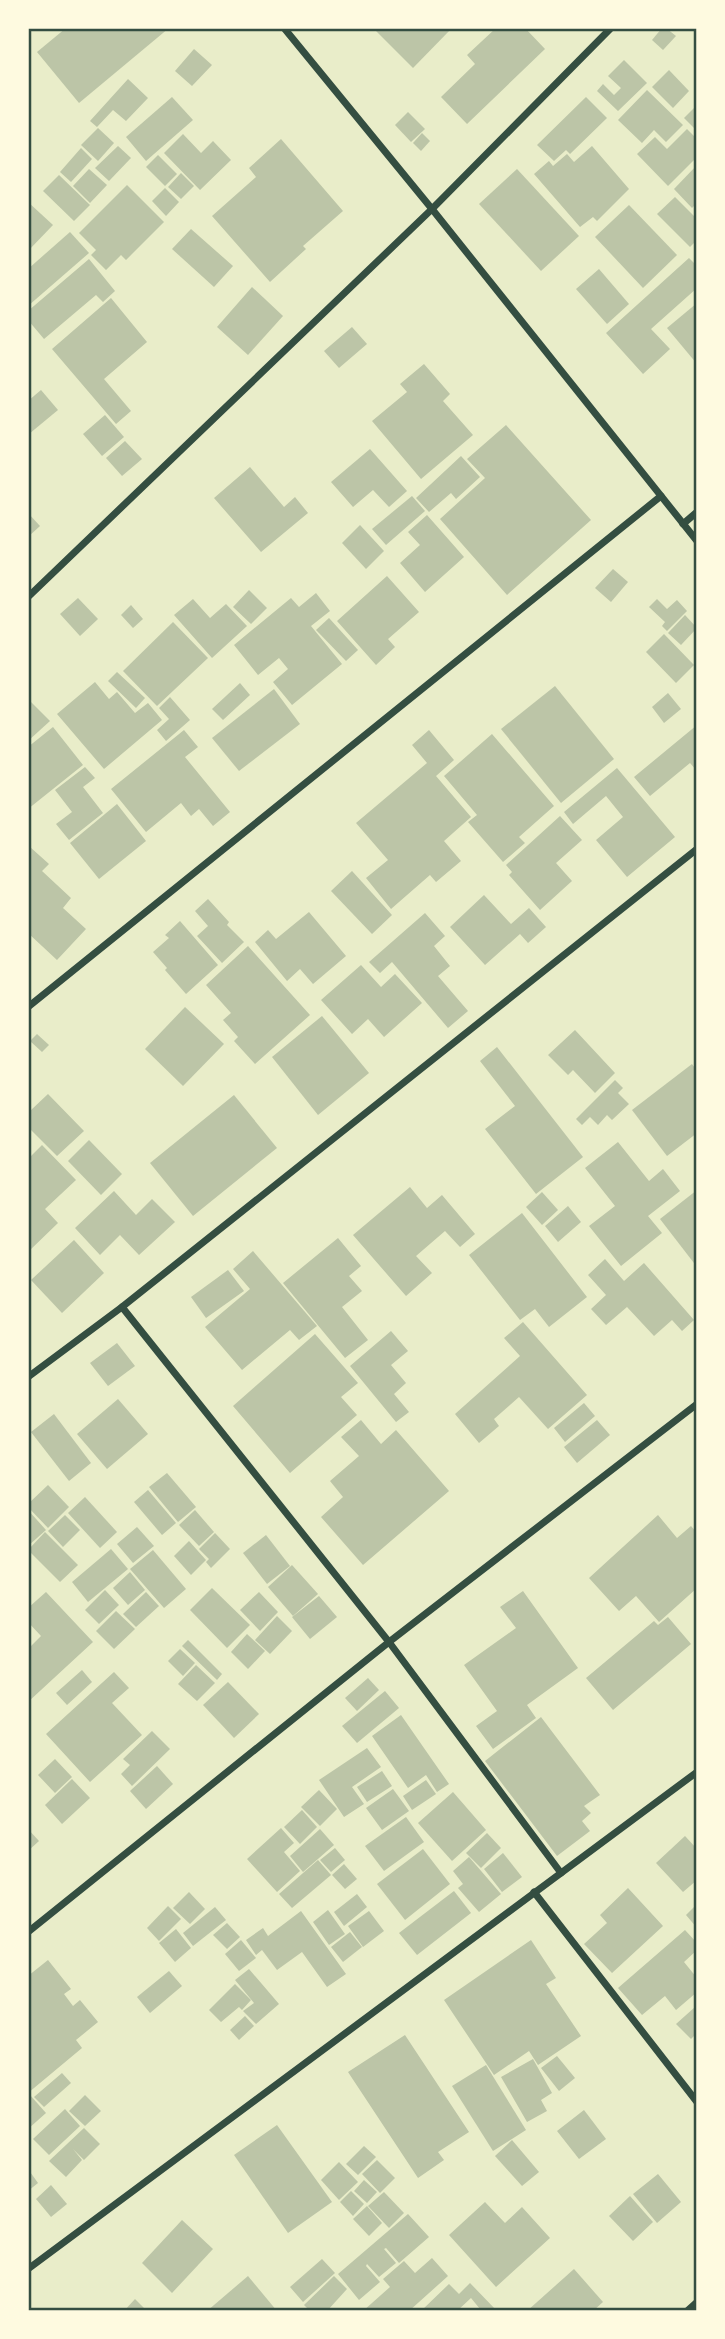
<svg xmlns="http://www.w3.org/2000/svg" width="725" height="2339" viewBox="0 0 725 2339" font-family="'Nunito Sans',sans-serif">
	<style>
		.building { fill: #bcc5a7 }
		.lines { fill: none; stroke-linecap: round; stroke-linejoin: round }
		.minor { stroke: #344e41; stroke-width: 7 }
		.neatline { fill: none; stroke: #344e41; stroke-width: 2.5 }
	</style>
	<rect width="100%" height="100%" fill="#e9edc9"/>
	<!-- building -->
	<g class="building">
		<path d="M66,28H169L79,103L37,52Z"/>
		<path d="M373,28H452L413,68Z"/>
		<path d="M496,28H525L545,49L467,124L441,97L475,64L467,55Z"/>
		<path d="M662,28H666L676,36L663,50L652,40Z"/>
		<path d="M194,49L212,65L192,86L175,71Z"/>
		<path d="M624,60L647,83L618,111L597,91L603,84L614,95L621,88L608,76Z"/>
		<path d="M669,70L689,91L673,108L652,87Z"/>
		<path d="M128,79L148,98L126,121L113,110L97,127L90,121Z"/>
		<path d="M647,90L683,125L666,142L654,130L642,143L618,120Z"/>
		<path d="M172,97L193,120L146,161L126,137Z"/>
		<path d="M586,97L607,118L570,154L566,150L554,161L537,145Z"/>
		<path d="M697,105V131L684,118Z"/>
		<path d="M408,112L425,129L411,142L395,125Z"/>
		<path d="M98,128L114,143L98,161L81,145Z"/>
		<path d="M687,129L697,139V157L668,186L637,154L655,137L667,149Z"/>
		<path d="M422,133L430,141L421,151L413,143Z"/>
		<path d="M183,134L201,153L213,141L231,160L200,190L164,153Z"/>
		<path d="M281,139L343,211L303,246L306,249L270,282L212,216L256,177L249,168Z"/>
		<path d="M118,146L131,158L109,181L95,168Z"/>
		<path d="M592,146L629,189L597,221L593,217L580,227L534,174L549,161L553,166L567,154L574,162Z"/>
		<path d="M81,148L92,159L71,182L60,172Z"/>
		<path d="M158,155L177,174L165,186L146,167Z"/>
		<path d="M697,165V203L692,208L674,189Z"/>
		<path d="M89,169L107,185L90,203L73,186Z"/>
		<path d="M517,169L579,236L541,271L479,204Z"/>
		<path d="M181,173L194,186L181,199L168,187Z"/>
		<path d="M59,175L90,205L74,221L43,191Z"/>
		<path d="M127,185L164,222L126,260L121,255L106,270L91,255L96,250L79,233Z"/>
		<path d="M165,188L179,202L166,216L152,201Z"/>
		<path d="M675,197L697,219V240L690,247L657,214Z"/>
		<path d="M28,202L53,225L28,251Z"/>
		<path d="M629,205L677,255L643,288L595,237Z"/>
		<path d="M191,229L233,266L214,287L172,249Z"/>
		<path d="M70,232L89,253L28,306V269Z"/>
		<path d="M689,258L697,266V288L651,329L670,349L643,374L606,333Z"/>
		<path d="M89,259L115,291L103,302L96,295L44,339L28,320V311Z"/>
		<path d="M599,269L629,304L607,324L576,289Z"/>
		<path d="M252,287L283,316L248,355L217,327Z"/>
		<path d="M111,298L147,342L104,379L131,411L116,424L52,349Z"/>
		<path d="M697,303V364L667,328Z"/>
		<path d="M352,327L367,344L339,368L324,351Z"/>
		<path d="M424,364L450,394L443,401L473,435L421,479L372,421L407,392L400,384Z"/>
		<path d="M41,390L58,410L29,434L28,401Z"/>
		<path d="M105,415L124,437L102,456L83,434Z"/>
		<path d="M506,425L591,520L507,595L440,519L485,478L467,459Z"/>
		<path d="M125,441L142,459L122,476L106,458Z"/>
		<path d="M370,449L407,491L389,507L373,490L353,507L331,482Z"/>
		<path d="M461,456L480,477L456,499L451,493L429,512L416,498Z"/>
		<path d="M250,467L284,507L295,497L308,513L261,552L214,498Z"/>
		<path d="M412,496L425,511L386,545L372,529Z"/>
		<path d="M28,513L40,526L28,537Z"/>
		<path d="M427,515L464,557L425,592L400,563L420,545L408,532Z"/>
		<path d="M360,525L384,551L366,569L342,543Z"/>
		<path d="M613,569L628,582L611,602L595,588Z"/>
		<path d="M387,576L419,612L388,639L395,647L376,665L337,621Z"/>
		<path d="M249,590L267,608L251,624L233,607Z"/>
		<path d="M316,593L330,611L311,626L342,664L292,705L273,682L288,669L279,658L258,675L234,645L291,598L299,607Z"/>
		<path d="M78,598L98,619L80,636L60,614Z"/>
		<path d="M193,599L210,618L226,604L247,626L212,658L174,615Z"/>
		<path d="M657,599L667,609L677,600L687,611L667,631L662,626L665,622L649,607Z"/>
		<path d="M131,605L143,619L133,628L121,615Z"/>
		<path d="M685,615L697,628L681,645L668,633Z"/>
		<path d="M329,618L358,650L346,661L316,630Z"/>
		<path d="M173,622L208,658L157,706L123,671Z"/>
		<path d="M664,634L694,665L676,683L646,652Z"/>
		<path d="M117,672L145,698L136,708L108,681Z"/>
		<path d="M95,682L109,699L117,692L135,713L148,703L162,720L104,769L57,714Z"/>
		<path d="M240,683L250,695L223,720L212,709Z"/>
		<path d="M555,686L614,759L561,803L501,729Z"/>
		<path d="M274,689L300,724L239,771L212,738Z"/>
		<path d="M668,693L681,709L664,723L652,707Z"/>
		<path d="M170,697L190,720L166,741L157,730L169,719L159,708Z"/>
		<path d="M31,702L50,721L28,741V704Z"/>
		<path d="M697,725V771L690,763L650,796L634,777Z"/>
		<path d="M53,727L83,765L28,809V747Z"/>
		<path d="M184,730L198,747L185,757L230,812L213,826L199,809L191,816L181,803L146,832L111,789Z"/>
		<path d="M429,730L454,760L436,776L471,817L444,841L461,861L436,882L430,875L391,909L366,878L388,860L356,823L427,763L412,745Z"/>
		<path d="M492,734L554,806L519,837L525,843L503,862L468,822L477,815L444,776Z"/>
		<path d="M85,767L95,778L83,787L103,813L69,840L56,824L72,812L55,790Z"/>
		<path d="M617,768L675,837L627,877L596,840L623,817L606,796L573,824L564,812Z"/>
		<path d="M117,804L146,841L99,879L70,843Z"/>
		<path d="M560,816L582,840L556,863L572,881L540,910L509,875L512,872L506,865Z"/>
		<path d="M30,847L49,864L42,871L71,898L63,908L86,929L57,960L28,933V849Z"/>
		<path d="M352,871L392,915L372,934L331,891Z"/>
		<path d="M484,895L511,924L529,908L546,927L528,943L520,934L485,965L450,927Z"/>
		<path d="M208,899L229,922L227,925L244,942L222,963L197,936L208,926L195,911Z"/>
		<path d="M309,912L346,956L313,984L300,969L287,981L255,942L268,930L276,939Z"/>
		<path d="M425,913L445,936L434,946L450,966L438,976L468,1011L448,1028L392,962L380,973L369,962Z"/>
		<path d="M180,921L218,965L186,994L165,970L167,968L153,952L169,938L165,935Z"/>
		<path d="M248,946L310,1015L255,1064L234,1041L238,1037L223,1020L231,1013L206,985Z"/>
		<path d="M361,965L381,987L395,974L422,1003L384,1037L368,1019L352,1034L321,1000Z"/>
		<path d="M185,1007L224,1044L183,1086L145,1049Z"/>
		<path d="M322,1016L369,1073L318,1115L272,1057Z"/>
		<path d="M575,1030L615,1073L595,1093L573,1070L568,1075L548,1055Z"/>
		<path d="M37,1034L49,1045L42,1052L30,1041Z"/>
		<path d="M497,1047L583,1157L536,1194L485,1129L515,1106L480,1061Z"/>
		<path d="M692,1064L697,1071V1133L667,1156L632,1110Z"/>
		<path d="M615,1080L623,1088L618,1093L629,1104L612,1120L607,1115L598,1125L590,1117L582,1125L576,1119Z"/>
		<path d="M48,1094L84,1131L57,1156L28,1127V1108L30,1111Z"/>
		<path d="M234,1095L277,1148L193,1216L150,1163Z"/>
		<path d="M89,1140L122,1174L101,1195L68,1161Z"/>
		<path d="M618,1142L649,1181L663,1169L680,1191L648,1216L662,1233L621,1266L589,1226L615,1206L585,1168Z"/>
		<path d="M42,1145L76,1180L45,1209L58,1223L28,1252V1159Z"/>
		<path d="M410,1187L427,1208L442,1195L475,1234L460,1247L445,1231L416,1256L432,1273L406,1296L353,1235Z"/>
		<path d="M697,1190V1267L660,1219Z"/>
		<path d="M114,1191L136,1215L152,1199L175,1222L139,1255L120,1235L100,1255L75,1228Z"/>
		<path d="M542,1192L558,1210L542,1225L526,1207Z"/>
		<path d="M568,1206L581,1222L558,1242L545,1226Z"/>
		<path d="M522,1213L587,1297L549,1327L535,1309L520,1320L469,1255Z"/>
		<path d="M338,1238L361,1266L349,1276L362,1291L342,1307L368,1340L345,1358L283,1283Z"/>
		<path d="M74,1240L104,1273L62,1313L31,1280Z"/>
		<path d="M253,1251L317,1326L299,1340L290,1330L242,1370L205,1327L250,1289L233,1269Z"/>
		<path d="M605,1259L624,1281L644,1263L694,1320L682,1331L672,1320L654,1336L627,1307L606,1325L591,1309L606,1295L588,1275Z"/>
		<path d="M228,1270L244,1291L206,1318L191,1297Z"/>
		<path d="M523,1322L587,1395L548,1429L519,1397L494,1419L499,1426L479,1443L455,1414L520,1356L504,1338Z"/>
		<path d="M391,1331L408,1351L391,1365L406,1383L394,1394L409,1412L396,1422L350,1366Z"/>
		<path d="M315,1334L358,1383L341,1397L357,1415L290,1473L233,1406Z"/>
		<path d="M117,1343L135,1366L108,1386L90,1363Z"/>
		<path d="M118,1399L148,1434L107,1469L77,1434Z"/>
		<path d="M584,1403L595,1416L565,1442L554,1428Z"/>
		<path d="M54,1414L91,1463L69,1481L31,1432Z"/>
		<path d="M361,1420L381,1444L396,1430L449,1491L363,1565L321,1517L343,1497L330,1481L359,1456L341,1437Z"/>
		<path d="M597,1420L610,1435L577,1463L564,1447Z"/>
		<path d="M167,1473L196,1507L178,1522L149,1487Z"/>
		<path d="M48,1485L69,1507L48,1528L28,1507V1504Z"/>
		<path d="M148,1490L176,1523L162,1535L134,1502Z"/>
		<path d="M85,1497L117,1532L100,1548L68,1513Z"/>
		<path d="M28,1510L46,1530L28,1546Z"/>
		<path d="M195,1510L214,1532L199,1546L179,1525Z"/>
		<path d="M65,1515L80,1530L63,1547L48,1531Z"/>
		<path d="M658,1515L677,1538L691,1526L697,1533V1568L694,1570L697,1573V1588L659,1622L636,1596L619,1611L589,1578Z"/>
		<path d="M137,1527L154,1546L133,1563L117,1544Z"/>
		<path d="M45,1532L78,1565L60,1582L28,1550Z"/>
		<path d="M215,1533L230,1549L211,1568L206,1562L209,1559L199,1549Z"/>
		<path d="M266,1535L290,1566L267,1584L243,1553Z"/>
		<path d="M189,1541L206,1560L191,1575L174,1556Z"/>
		<path d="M111,1549L128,1569L88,1602L72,1582Z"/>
		<path d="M153,1550L186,1589L164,1608L130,1569Z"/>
		<path d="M292,1565L318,1594L293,1616L268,1587Z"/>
		<path d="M130,1572L145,1590L128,1605L113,1588Z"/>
		<path d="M212,1588L250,1625L227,1648L190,1610Z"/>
		<path d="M105,1590L119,1605L99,1624L85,1610Z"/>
		<path d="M523,1591L578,1668L527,1705L536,1718L493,1749L476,1726L497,1711L464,1665L516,1628L500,1607Z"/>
		<path d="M46,1592L93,1642L28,1702V1649L41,1636L28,1622V1608Z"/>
		<path d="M146,1592L159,1606L136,1627L123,1614Z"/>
		<path d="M259,1592L278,1612L260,1631L240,1610Z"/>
		<path d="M319,1596L337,1617L310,1639L292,1617Z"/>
		<path d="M116,1611L135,1629L114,1649L96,1631Z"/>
		<path d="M277,1616L292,1631L270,1654L255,1640Z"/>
		<path d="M668,1617L691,1644L613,1710L586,1678L654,1621L658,1625Z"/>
		<path d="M247,1634L265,1651L248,1669L231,1652Z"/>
		<path d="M188,1640L222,1674L217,1680L182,1646Z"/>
		<path d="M180,1649L195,1663L183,1676L168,1661Z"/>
		<path d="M196,1665L215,1683L197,1701L178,1684Z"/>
		<path d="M82,1670L92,1682L67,1705L56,1693Z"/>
		<path d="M114,1672L129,1688L112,1703L142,1735L90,1782L46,1734Z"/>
		<path d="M368,1678L379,1690L357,1711L345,1698Z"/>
		<path d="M228,1682L259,1714L234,1738L203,1705Z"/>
		<path d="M385,1691L399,1708L357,1743L342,1726Z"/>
		<path d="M401,1715L449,1784L437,1792L426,1775L408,1788L372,1736Z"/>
		<path d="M541,1717L600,1795L584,1806L591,1813L582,1821L590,1831L557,1856L485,1761Z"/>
		<path d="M152,1731L170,1749L132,1786L121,1774L130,1765L123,1759Z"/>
		<path d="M367,1748L381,1767L352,1787L364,1804L344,1817L319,1780Z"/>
		<path d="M55,1759L72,1777L55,1793L38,1775Z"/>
		<path d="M157,1766L173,1784L146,1809L130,1791Z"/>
		<path d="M382,1771L392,1786L367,1802L357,1787Z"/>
		<path d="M72,1779L90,1798L62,1824L45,1805Z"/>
		<path d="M426,1780L436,1794L412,1810L403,1796Z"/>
		<path d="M393,1789L409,1811L382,1830L366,1808Z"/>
		<path d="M319,1790L337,1809L320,1826L301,1807Z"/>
		<path d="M453,1792L486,1830L452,1861L418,1823Z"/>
		<path d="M302,1810L317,1827L300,1844L284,1827Z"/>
		<path d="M406,1817L424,1842L384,1871L365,1846Z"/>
		<path d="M281,1828L294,1843L284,1852L300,1871L277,1892L247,1859Z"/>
		<path d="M28,1829L39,1841L28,1851Z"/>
		<path d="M320,1829L334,1845L303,1872L290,1856Z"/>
		<path d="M487,1833L501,1848L481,1868L466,1853Z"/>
		<path d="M685,1836L697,1849V1880L683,1892L656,1863Z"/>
		<path d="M335,1848L345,1860L331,1872L320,1860Z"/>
		<path d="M423,1849L450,1884L405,1920L377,1884Z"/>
		<path d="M503,1853L522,1877L502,1892L484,1869Z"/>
		<path d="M469,1857L501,1894L479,1912L458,1888L463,1884L453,1871Z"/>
		<path d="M318,1860L331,1875L292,1908L279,1894Z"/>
		<path d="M344,1864L357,1879L345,1889L332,1875Z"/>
		<path d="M628,1888L663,1926L612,1973L584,1944L607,1923L600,1915Z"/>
		<path d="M454,1891L471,1913L417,1955L399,1933Z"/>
		<path d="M189,1892L205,1909L190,1924L173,1908Z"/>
		<path d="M357,1894L367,1907L344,1926L334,1912Z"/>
		<path d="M697,1904V1928L686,1915Z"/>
		<path d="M168,1906L181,1919L159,1941L147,1928Z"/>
		<path d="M215,1907L226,1920L193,1946L183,1933Z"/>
		<path d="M328,1910L345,1934L329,1945L313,1922Z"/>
		<path d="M301,1911L346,1974L327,1987L302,1952L277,1970L262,1950L256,1955L246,1940L263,1928L268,1936Z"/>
		<path d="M369,1911L384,1931L363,1947L348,1926Z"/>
		<path d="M227,1923L240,1937L227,1949L213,1935Z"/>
		<path d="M176,1929L191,1948L175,1962L159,1943Z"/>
		<path d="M685,1930L697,1943V1950L684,1962L697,1978V1992L676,2010L665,1996L642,2015L618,1988Z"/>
		<path d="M350,1932L362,1947L343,1962L331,1947Z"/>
		<path d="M241,1940L256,1958L239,1971L225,1954Z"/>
		<path d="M531,1940L556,1978L546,1984L581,2036L538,2065L529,2051L494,2075L444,2000Z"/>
		<path d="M48,1960L71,1989L64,1994L73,2006L80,2000L98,2022L76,2040L82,2048L28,2093V1976Z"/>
		<path d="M249,1969L279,2004L256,2024L243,2011L254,2003L235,1980Z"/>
		<path d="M169,1971L182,1986L150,2013L137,1997Z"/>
		<path d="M235,1984L251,2000L242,2010L239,2007L221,2022L209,2010Z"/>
		<path d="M695,2007L697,2009V2033L691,2039L676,2024Z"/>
		<path d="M245,2016L254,2026L239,2040L230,2030Z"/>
		<path d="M405,2035L469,2132L438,2152L444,2160L418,2178L348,2072Z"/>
		<path d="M557,2056L575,2078L559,2091L541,2068Z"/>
		<path d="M533,2059L552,2093L541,2100L547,2111L527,2122L501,2077Z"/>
		<path d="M486,2065L526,2130L493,2151L452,2086Z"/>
		<path d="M62,2073L71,2083L44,2107L34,2097Z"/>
		<path d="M30,2095L46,2113L28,2129V2097Z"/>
		<path d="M85,2095L101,2111L85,2126L69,2111Z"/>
		<path d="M65,2109L80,2126L49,2155L33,2139Z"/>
		<path d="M584,2110L606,2139L579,2159L557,2131Z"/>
		<path d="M277,2125L332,2202L288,2233L234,2155Z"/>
		<path d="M84,2128L100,2144L84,2160L73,2149L82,2160L66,2177L49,2161Z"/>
		<path d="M512,2140L539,2172L522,2186L495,2156Z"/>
		<path d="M364,2146L376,2157L358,2175L346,2164Z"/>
		<path d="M377,2160L395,2178L380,2193L362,2174Z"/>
		<path d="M339,2162L358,2182L339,2200L321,2180Z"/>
		<path d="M28,2169L38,2183L28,2191Z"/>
		<path d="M658,2174L681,2202L657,2223L633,2194Z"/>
		<path d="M364,2180L377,2192L367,2203L354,2191Z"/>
		<path d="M51,2185L67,2204L51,2217L36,2199Z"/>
		<path d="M351,2191L364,2204L353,2216L340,2202Z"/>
		<path d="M384,2192L404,2213L389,2228L368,2206Z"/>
		<path d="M630,2196L653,2222L633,2241L609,2216Z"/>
		<path d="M485,2202L505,2223L522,2207L550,2238L496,2287L449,2235Z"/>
		<path d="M367,2206L382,2223L369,2236L353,2219Z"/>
		<path d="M408,2214L429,2237L399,2263L386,2248L384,2249L396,2263L379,2277L367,2264L366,2266L380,2282L359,2300L338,2274Z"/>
		<path d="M182,2220L213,2249L172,2293L142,2263Z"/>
		<path d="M432,2258L448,2276L409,2311H363L390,2287L383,2279L404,2261L415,2273Z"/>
		<path d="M322,2259L335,2273L303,2302L290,2287Z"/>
		<path d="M574,2269L603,2302L593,2311H527Z"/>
		<path d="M248,2276L277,2311H207Z"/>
		<path d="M334,2276L347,2289L327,2311H310L304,2305Z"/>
		<path d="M470,2283L497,2311H478L480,2309L471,2298L457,2311H421L449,2284L459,2294Z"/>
		<path d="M135,2299L147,2311H124Z"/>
	</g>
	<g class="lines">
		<!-- minor -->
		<g class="minor">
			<path d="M284,28L432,209L697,541"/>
			<path d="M683,524L697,512"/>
			<path d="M28,597L432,209L611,28"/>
			<path d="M28,1007L661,496"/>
			<path d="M122,1307L389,1642L561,1873"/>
			<path d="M28,1377L122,1307L697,849"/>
			<path d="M534,1892L697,2102"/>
			<path d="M28,1932L389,1642L697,1404"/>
			<path d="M28,2269L697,1772"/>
			<path d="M687,2311L697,2302"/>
		</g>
	</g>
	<!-- border -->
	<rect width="725" height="2339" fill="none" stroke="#fefae0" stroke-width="60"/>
	<rect x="30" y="30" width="665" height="2279" class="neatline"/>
</svg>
